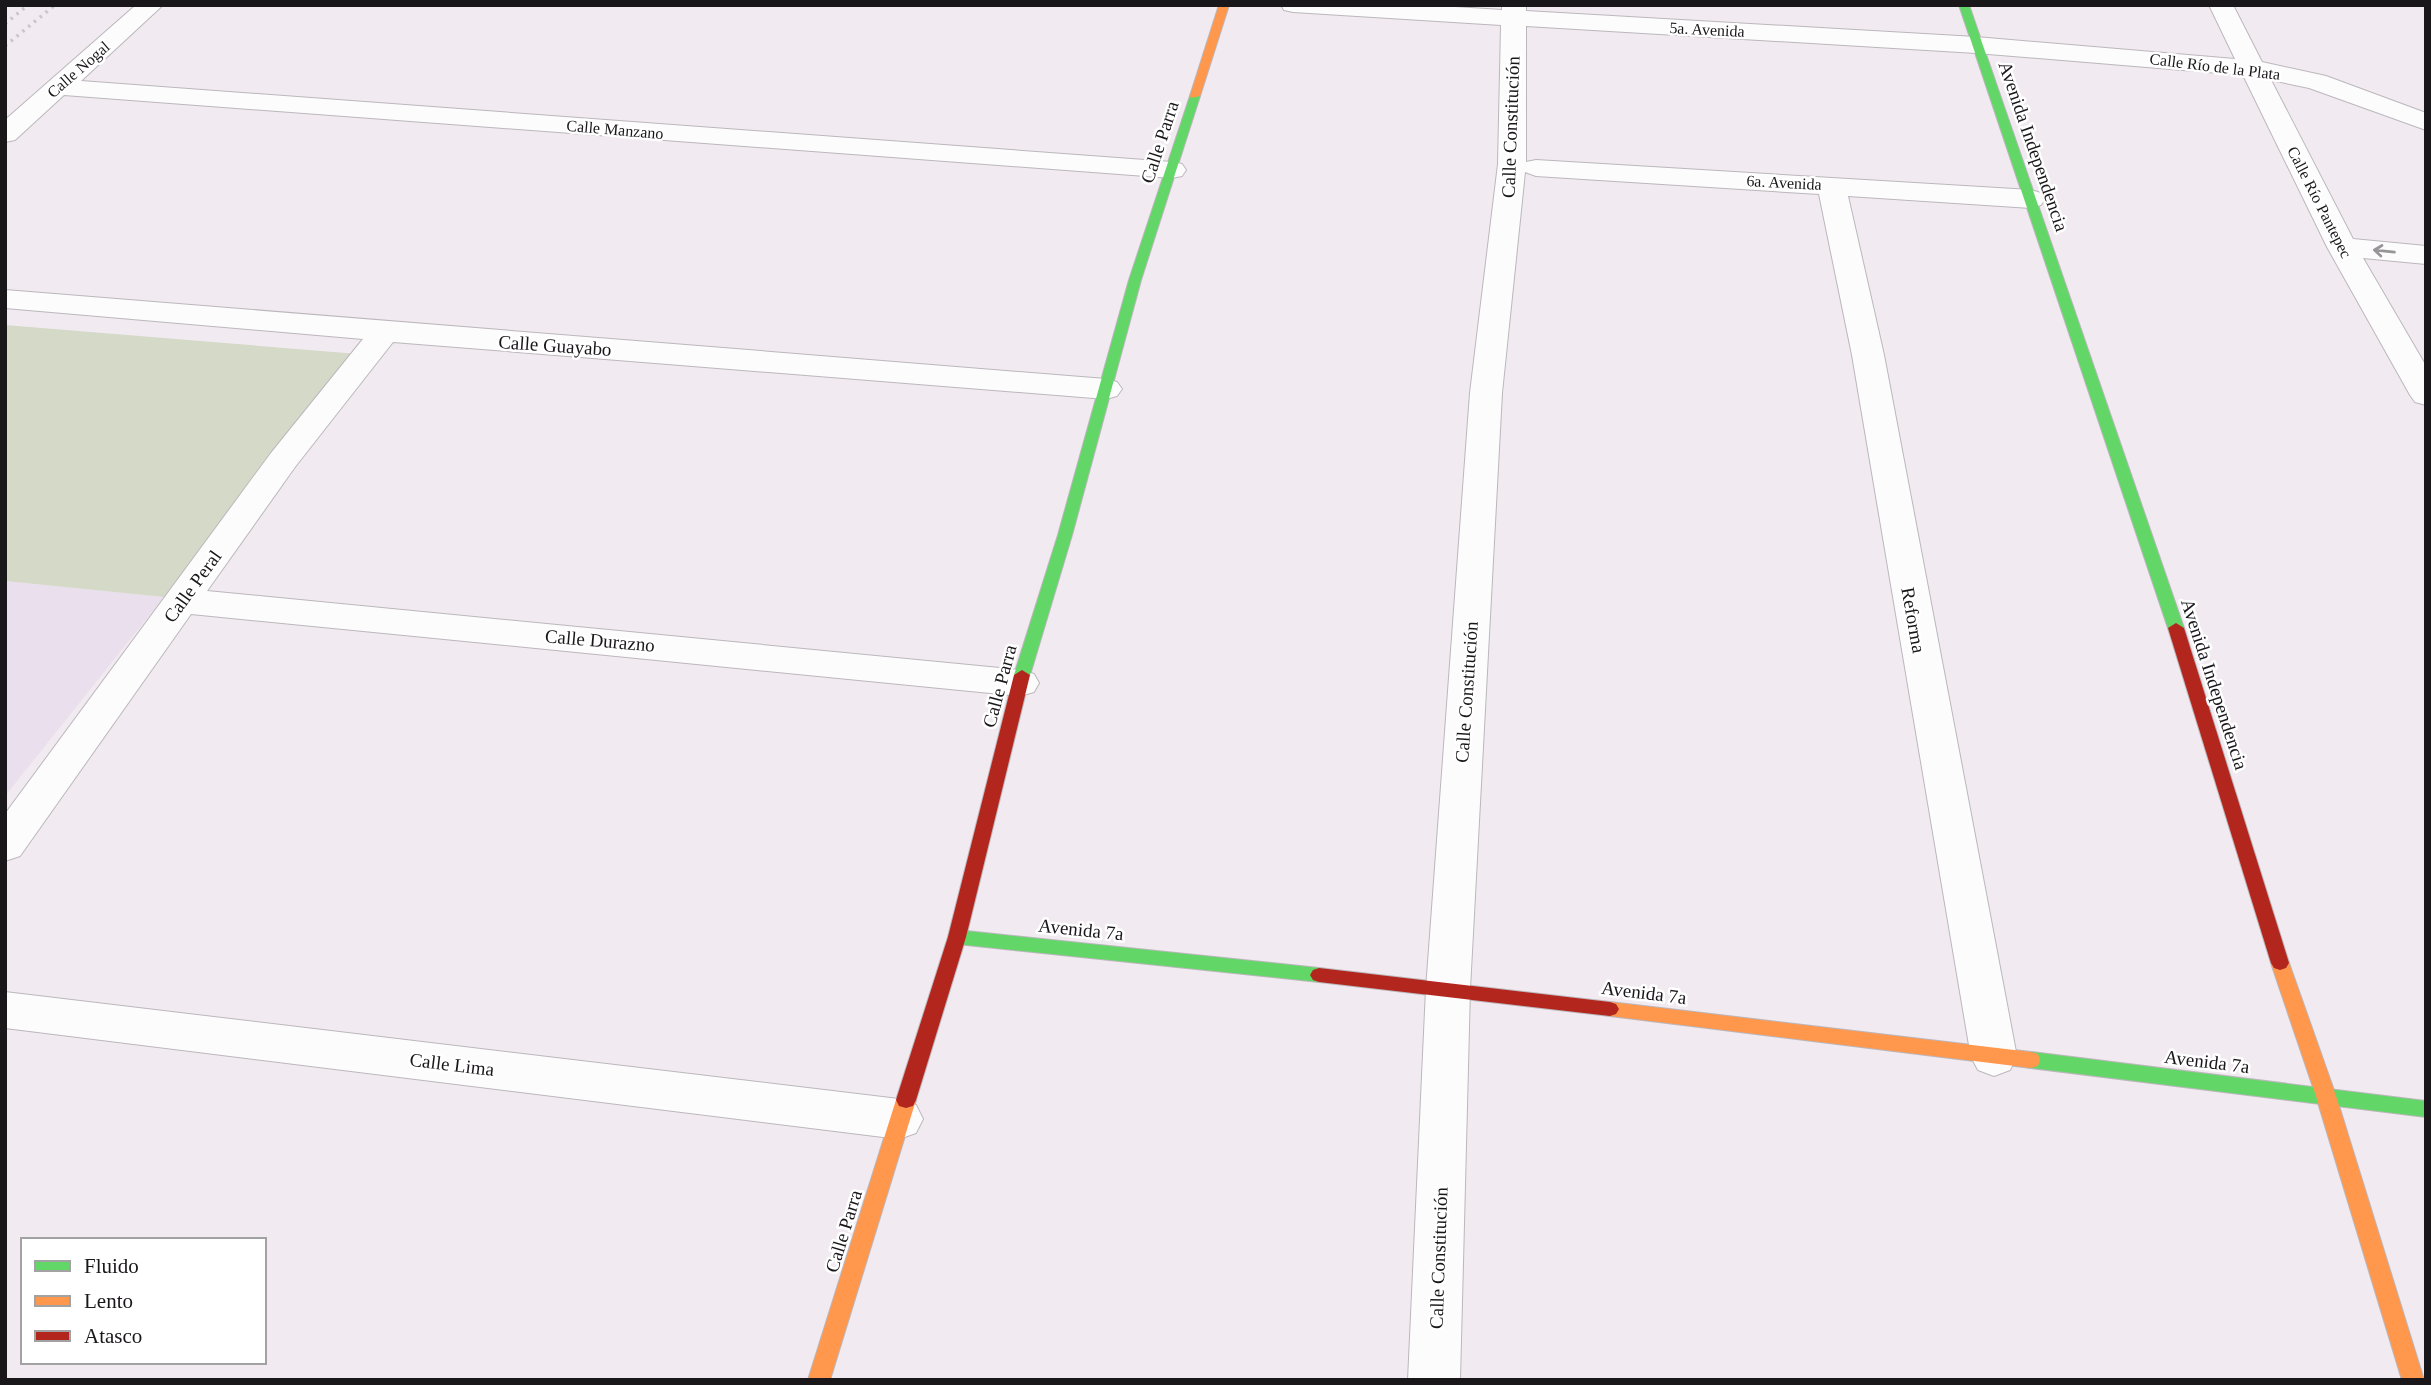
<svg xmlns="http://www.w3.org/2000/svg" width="2431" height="1385" viewBox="0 0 2431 1385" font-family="Georgia,serif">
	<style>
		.education { fill: #eadfec }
		.green { fill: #d5d9c8 }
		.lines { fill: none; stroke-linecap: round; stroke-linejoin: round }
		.street-casing { stroke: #bbb7bb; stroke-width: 2 }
		.fast-casing { stroke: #bbb7bb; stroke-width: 2 }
		.slow-casing { stroke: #bbb7bb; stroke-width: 2 }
		.jam-casing { stroke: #bbb7bb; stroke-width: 2 }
		.street { fill: #fdfcfd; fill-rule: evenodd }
		.fast { fill: #63d668; fill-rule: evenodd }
		.slow { fill: #ff974d; fill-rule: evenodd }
		.jam { fill: #b3261e; fill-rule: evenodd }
		.rail { stroke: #c9c8c9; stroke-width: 3.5; stroke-dasharray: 2.5 5; stroke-linecap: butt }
		.oneway { stroke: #979597 }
		.labels { text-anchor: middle; stroke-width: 5; stroke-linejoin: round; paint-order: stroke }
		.far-street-label { font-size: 16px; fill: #1a171a; stroke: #fff }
		.street-label { font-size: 19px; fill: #1a171a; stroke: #fff }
	</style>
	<rect width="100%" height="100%" fill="#f1ebf1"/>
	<!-- education -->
	<path class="education" d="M5,581L164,597L5,796Z"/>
	<!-- green -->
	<path class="green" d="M5,325L358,354L164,597L5,581Z"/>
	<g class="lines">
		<!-- street casing -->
		<g class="street-casing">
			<g id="street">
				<path d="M136,5H163L81,81L1172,162L1182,164L1186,170L1182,176L1172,178L64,95L15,140L5,142V120Z"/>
				<path d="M1281,5H1424L1502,10V5H1526V11L1976,37L2235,59L2209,5H2233L2262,62L2326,76L2426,113V130L2309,88L2271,80L2353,239L2426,246V264L2363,258L2426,366V405L2415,402L2410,395L2327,247L2243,75L1976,53L1526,26V162L1536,160L2031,190L2041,193L2045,199L2041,205L2031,208L1848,196L1884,355L2017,1057L2010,1070L1994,1076L1978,1070L1971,1057L1852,355L1819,194L1536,176L1525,172L1502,393L1470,989L1460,1380H1408L1426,989L1470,393L1498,164L1501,25L1293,12L1284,10Z"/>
				<path d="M5,290L1106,379L1117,382L1122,389L1117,396L1106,399L393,342L295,467L207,591L1020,670L1034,674L1039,683L1034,692L1020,696L191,614L20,856L5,861V814L271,453L363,339L5,308Z"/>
				<path d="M5,992L899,1099L916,1105L923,1119L916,1133L899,1139L5,1028Z"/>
			</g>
		</g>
		<!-- fast casing -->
		<g class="fast-casing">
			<g id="fast">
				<path d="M1959,5H1969L2184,628L2181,632H2171L2168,628Z"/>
				<path d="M1195,93L1200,96L1141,280L1072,535L1030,675L1022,680L1016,679L1014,675L1058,535L1129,280L1190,96Z"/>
				<path d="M957,930L1319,968L1325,970L1328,975L1325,980L1319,982L957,944L951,942L948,937L951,932Z"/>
				<path d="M2031,1052L2426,1101V1117L2031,1068L2024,1066L2022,1060L2024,1054Z"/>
			</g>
		</g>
		<!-- slow casing -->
		<g class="slow-casing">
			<g id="slow">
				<path d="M1219,5H1229L1200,96L1191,98L1190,96Z"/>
				<path d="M2280,956L2286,958L2289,963L2336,1096L2424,1380H2402L2316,1096L2271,963L2274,958Z"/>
				<path d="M1610,1002L2031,1052L2038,1054L2040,1060L2038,1066L2031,1068L1610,1016L1604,1014L1601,1009L1604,1004Z"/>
				<path d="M906,1092L913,1094L916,1100L830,1380H808L896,1100L899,1094Z"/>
			</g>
		</g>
		<!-- jam casing -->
		<g class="jam-casing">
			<g id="jam">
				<path d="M2176,623L2184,628L2289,963L2286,968L2280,970L2274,968L2271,963L2168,628Z"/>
				<path d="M1022,670L1030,675L966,937L916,1100L913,1106L906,1108L899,1106L896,1100L948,937L1014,675Z"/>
				<path d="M1319,968L1610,1002L1616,1004L1619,1009L1616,1014L1610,1016L1319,982L1313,980L1310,975L1313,970Z"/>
			</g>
		</g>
		<!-- street -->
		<use href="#street" class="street"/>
		<!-- fast -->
		<use href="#fast" class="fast"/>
		<!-- slow -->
		<use href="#slow" class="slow"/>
		<!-- jam -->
		<use href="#jam" class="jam"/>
		<!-- rail -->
		<g class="rail">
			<path d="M5,24L28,5"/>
			<path d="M5,46L55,5"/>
		</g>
	</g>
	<!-- one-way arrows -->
	<defs><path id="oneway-shaft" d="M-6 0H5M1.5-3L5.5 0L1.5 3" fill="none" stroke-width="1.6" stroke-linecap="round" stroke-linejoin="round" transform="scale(1.75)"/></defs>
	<use class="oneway" href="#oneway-shaft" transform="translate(2384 251) rotate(-174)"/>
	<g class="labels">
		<!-- far-street labels -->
		<g class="far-street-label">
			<text transform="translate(1707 29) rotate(3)" y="6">5a. Avenida</text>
			<text transform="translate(2215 66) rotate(7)" y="6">Calle Río de la Plata</text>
			<text transform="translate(78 69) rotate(-41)" y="6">Calle Nogal</text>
			<text transform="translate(615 129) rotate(5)" y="6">Calle Manzano</text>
			<text transform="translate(1784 182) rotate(3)" y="6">6a. Avenida</text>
			<text transform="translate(2320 202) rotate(63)" y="6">Calle Río Pantepec</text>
		</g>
		<!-- street labels -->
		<g class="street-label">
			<text transform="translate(1510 127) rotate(-88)" y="7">Calle Constitución</text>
			<text transform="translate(1159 142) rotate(-72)" y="7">Calle Parra</text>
			<text transform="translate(2034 146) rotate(71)" y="7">Avenida Independencia</text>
			<text transform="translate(555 345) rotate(4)" y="7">Calle Guayabo</text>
			<text transform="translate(192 586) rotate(-54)" y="7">Calle Peral</text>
			<text transform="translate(1914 620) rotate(80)" y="7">Reforma</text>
			<text transform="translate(600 640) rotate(5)" y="7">Calle Durazno</text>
			<text transform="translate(2215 684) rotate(72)" y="7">Avenida Independencia</text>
			<text transform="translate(999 686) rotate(-75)" y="7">Calle Parra</text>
			<text transform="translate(1466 692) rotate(-86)" y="7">Calle Constitución</text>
			<text transform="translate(1081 929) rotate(6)" y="7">Avenida 7a</text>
			<text transform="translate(1644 992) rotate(7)" y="7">Avenida 7a</text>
			<text transform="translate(2207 1061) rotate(7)" y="7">Avenida 7a</text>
			<text transform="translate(452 1064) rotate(7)" y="7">Calle Lima</text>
			<text transform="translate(843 1231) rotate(-73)" y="7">Calle Parra</text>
			<text transform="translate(1438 1258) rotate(-88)" y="7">Calle Constitución</text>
		</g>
	</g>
	<!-- border -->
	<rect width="2431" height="1385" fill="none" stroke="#1a171a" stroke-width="14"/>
	<!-- legend -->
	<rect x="21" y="1238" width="245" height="126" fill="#ffffff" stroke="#a3a2a3" stroke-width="2"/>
	<rect x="35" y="1261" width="35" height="10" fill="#63d668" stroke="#a3a2a3" stroke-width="2"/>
	<text x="84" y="1273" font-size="21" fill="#1a171a">Fluido</text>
	<rect x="35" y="1296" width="35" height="10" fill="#ff974d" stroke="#a3a2a3" stroke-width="2"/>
	<text x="84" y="1308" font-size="21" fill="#1a171a">Lento</text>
	<rect x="35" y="1331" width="35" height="10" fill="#b3261e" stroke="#a3a2a3" stroke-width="2"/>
	<text x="84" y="1343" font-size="21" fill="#1a171a">Atasco</text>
</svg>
